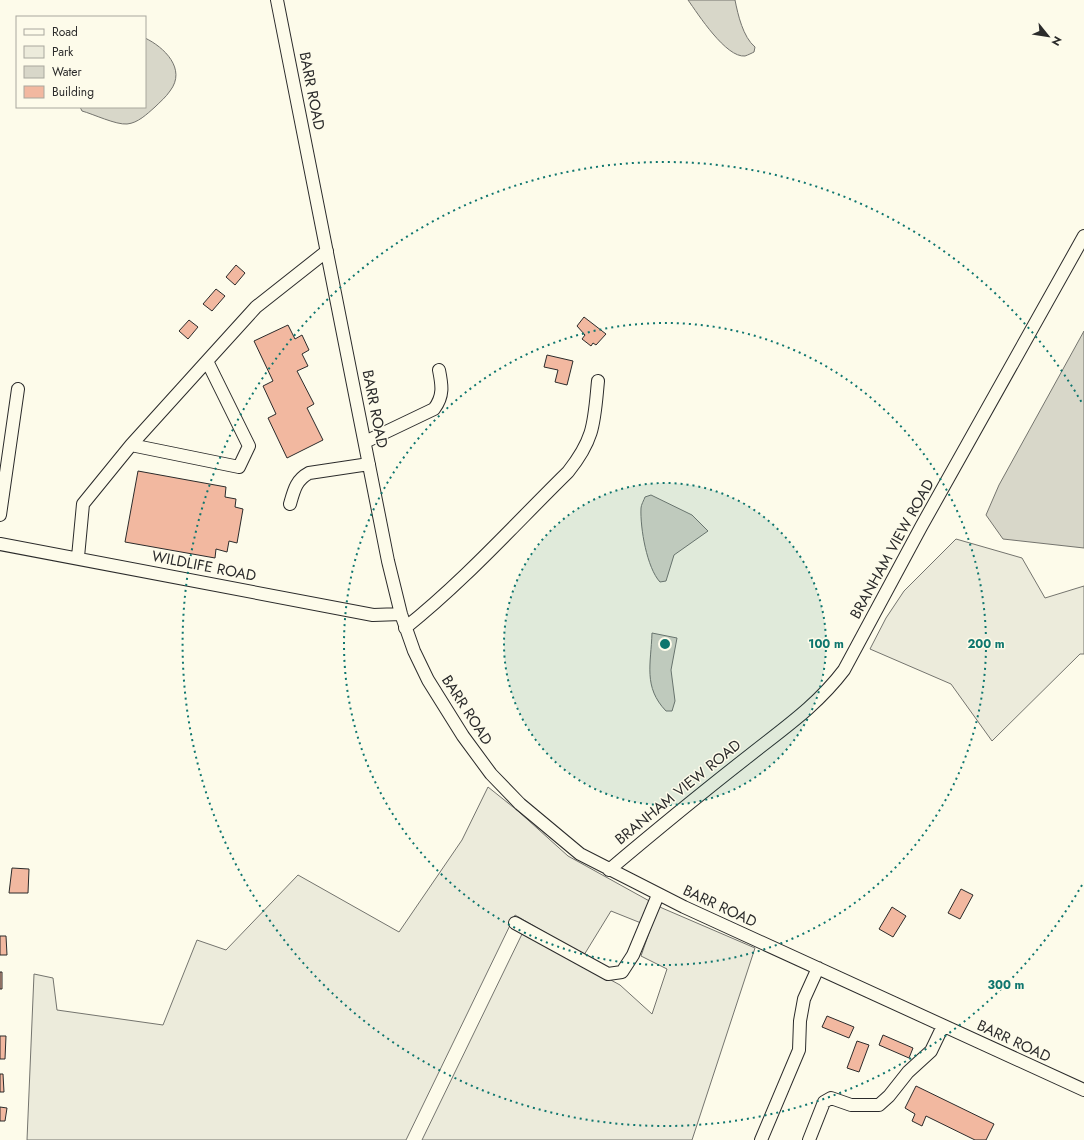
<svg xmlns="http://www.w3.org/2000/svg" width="1084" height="1140" font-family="Jost,sans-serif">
	<rect width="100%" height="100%" fill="#fdfbea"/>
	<path fill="#ecebdb" stroke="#74746e" d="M956,539L1022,558L1045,598L1084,586V654H1080L992,741L951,684L870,649L886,618L904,591Z
		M488,787L518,811L568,856L662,908L755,948L692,1140H422L523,932L620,985L652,1014L667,969L641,956L651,927L611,911L584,955L515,915L406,1140H27L34,974L53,978L57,1010L163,1025L197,940L226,950L298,875L399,932L462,840Z"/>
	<path fill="#d8d7c9" stroke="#74746e" d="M688,0H735C738,15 743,37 755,47L754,52C752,53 748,55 745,56C726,58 698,14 688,0Z
		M145,38C164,47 187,69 170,91C166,97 160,102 155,107C147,114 138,123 127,124C116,125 93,114 82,111L80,107H145Z
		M1084,331V548L1003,539L986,515L999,485Z
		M651,495L692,515L708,531L674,555L666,581L660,582C647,568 640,528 641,508C641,505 644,500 645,497Z
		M652,633L677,638L671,670L675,701L672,711H666C643,687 651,664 652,633Z"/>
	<path fill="#f2b8a0" stroke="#2b2b2b" d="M236,265L245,273L235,285L226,277Z
		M216,289L225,296L212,311L203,304Z
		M584,317L606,334L596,345L593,343L591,346L582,339L585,335L577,326Z
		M189,320L198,327L188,339L179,331Z
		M288,325L295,339L302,335L309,350L302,354L308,366L297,371L314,404L307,408L323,440L287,458L268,418L276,414L263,386L273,381L254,341Z
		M547,355L573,361L567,385L555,382L558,370L544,367Z
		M138,471L226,487L225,497L236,499L235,507L243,509L237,543L229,541L227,552L216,549L215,558L125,542Z
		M12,868L29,869L28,893H9Z
		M961,889L973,895L960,919L948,913Z
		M892,907L906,916L893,937L879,929Z
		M0,936H6L7,955H0Z
		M0,972H2V989H0Z
		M827,1016L854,1027L849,1038L822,1027Z
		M883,1035L913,1048L909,1058L879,1045Z
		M0,1036H6L5,1059H0Z
		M857,1041L869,1045L859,1072L847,1068Z
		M0,1074H3L4,1092H0Z
		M916,1086L994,1124L986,1140H975L926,1116L922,1126L912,1121L915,1114L905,1108Z
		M0,1107L7,1108L5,1121H0Z"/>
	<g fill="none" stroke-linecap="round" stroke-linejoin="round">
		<defs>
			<path id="minor" d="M277,0L388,561L401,614L414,651L428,680L463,736L491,774L520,804L580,854L684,907L1084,1090
				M365,442L434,409C444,396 442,385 439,370
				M131,445L207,361
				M290,504C294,490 296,480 309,473L369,464
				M0,515L18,389
				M0,544L373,615L401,614
				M78,557L83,504L131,445L239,467L249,446L207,361L256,307L327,251
				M405,628C464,581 515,524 568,472C595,438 594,422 598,381
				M609,870C654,832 699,795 745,759C781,730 816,707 844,670L921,527L1084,236
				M515,923L608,974L622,972L633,955L658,895
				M761,1140L799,1050L800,1021L804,999L818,968
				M809,1140L824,1102L831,1098L851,1105H879L889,1096L908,1072L931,1051L943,1026"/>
		</defs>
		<use href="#minor" stroke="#2b2b2b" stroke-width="14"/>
		<use href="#minor" stroke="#fdfbea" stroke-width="12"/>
	</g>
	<circle cx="665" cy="644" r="161" fill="#0f766e" fill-opacity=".12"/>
	<g fill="none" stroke="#0f766e" stroke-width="2" stroke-dasharray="2 4">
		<circle cx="665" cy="644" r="161"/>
		<circle cx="665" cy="644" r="321"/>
		<path d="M1082 885A482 482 0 1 1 1082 403"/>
	</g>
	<g text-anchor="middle" stroke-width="3" stroke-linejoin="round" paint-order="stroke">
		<g font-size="15" fill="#2b2b2b" stroke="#fdfbea">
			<text transform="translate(312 91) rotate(79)" y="5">BARR ROAD</text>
			<text transform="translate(375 409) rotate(79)" y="5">BARR ROAD</text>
			<text transform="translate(892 549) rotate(-61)" y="5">BRANHAM VIEW ROAD</text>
			<text transform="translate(204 566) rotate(11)" y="5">WILDLIFE ROAD</text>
			<text transform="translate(467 710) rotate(57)" y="5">BARR ROAD</text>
			<text transform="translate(678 792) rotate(-39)" y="5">BRANHAM VIEW ROAD</text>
			<text transform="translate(720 906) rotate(25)" y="5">BARR ROAD</text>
			<text transform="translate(1014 1041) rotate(25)" y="5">BARR ROAD</text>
		</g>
	</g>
	<circle cx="665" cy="644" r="6" fill="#0f766e" stroke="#fdfbea" stroke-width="2"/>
	<g font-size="12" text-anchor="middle" font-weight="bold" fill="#0f766e" stroke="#fdfbea" stroke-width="3" stroke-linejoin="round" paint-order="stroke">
		<text x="826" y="648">100 m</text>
		<text x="986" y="648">200 m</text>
		<text x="1006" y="989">300 m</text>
	</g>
	<rect x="16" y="16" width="130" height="92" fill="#fdfbea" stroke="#a9a89e"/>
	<rect x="24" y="29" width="20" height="6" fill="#fdfbea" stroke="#a9a89e"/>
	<text x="52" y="36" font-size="12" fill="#2b2b2b">Road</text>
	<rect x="24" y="46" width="20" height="12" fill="#ecebdb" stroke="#a9a89e"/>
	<text x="52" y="56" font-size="12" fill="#2b2b2b">Park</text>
	<rect x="24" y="66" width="20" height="12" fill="#d8d7c9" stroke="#a9a89e"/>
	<text x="52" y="76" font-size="12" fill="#2b2b2b">Water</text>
	<rect x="24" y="86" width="20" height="12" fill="#f2b8a0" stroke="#a9a89e"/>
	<text x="52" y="96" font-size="12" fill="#2b2b2b">Building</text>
	<g transform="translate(1048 36) rotate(120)" stroke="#fdfbea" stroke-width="3" paint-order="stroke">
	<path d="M0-3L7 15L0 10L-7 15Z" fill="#2b2b2b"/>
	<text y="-6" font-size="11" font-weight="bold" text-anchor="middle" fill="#2b2b2b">N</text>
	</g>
</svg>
